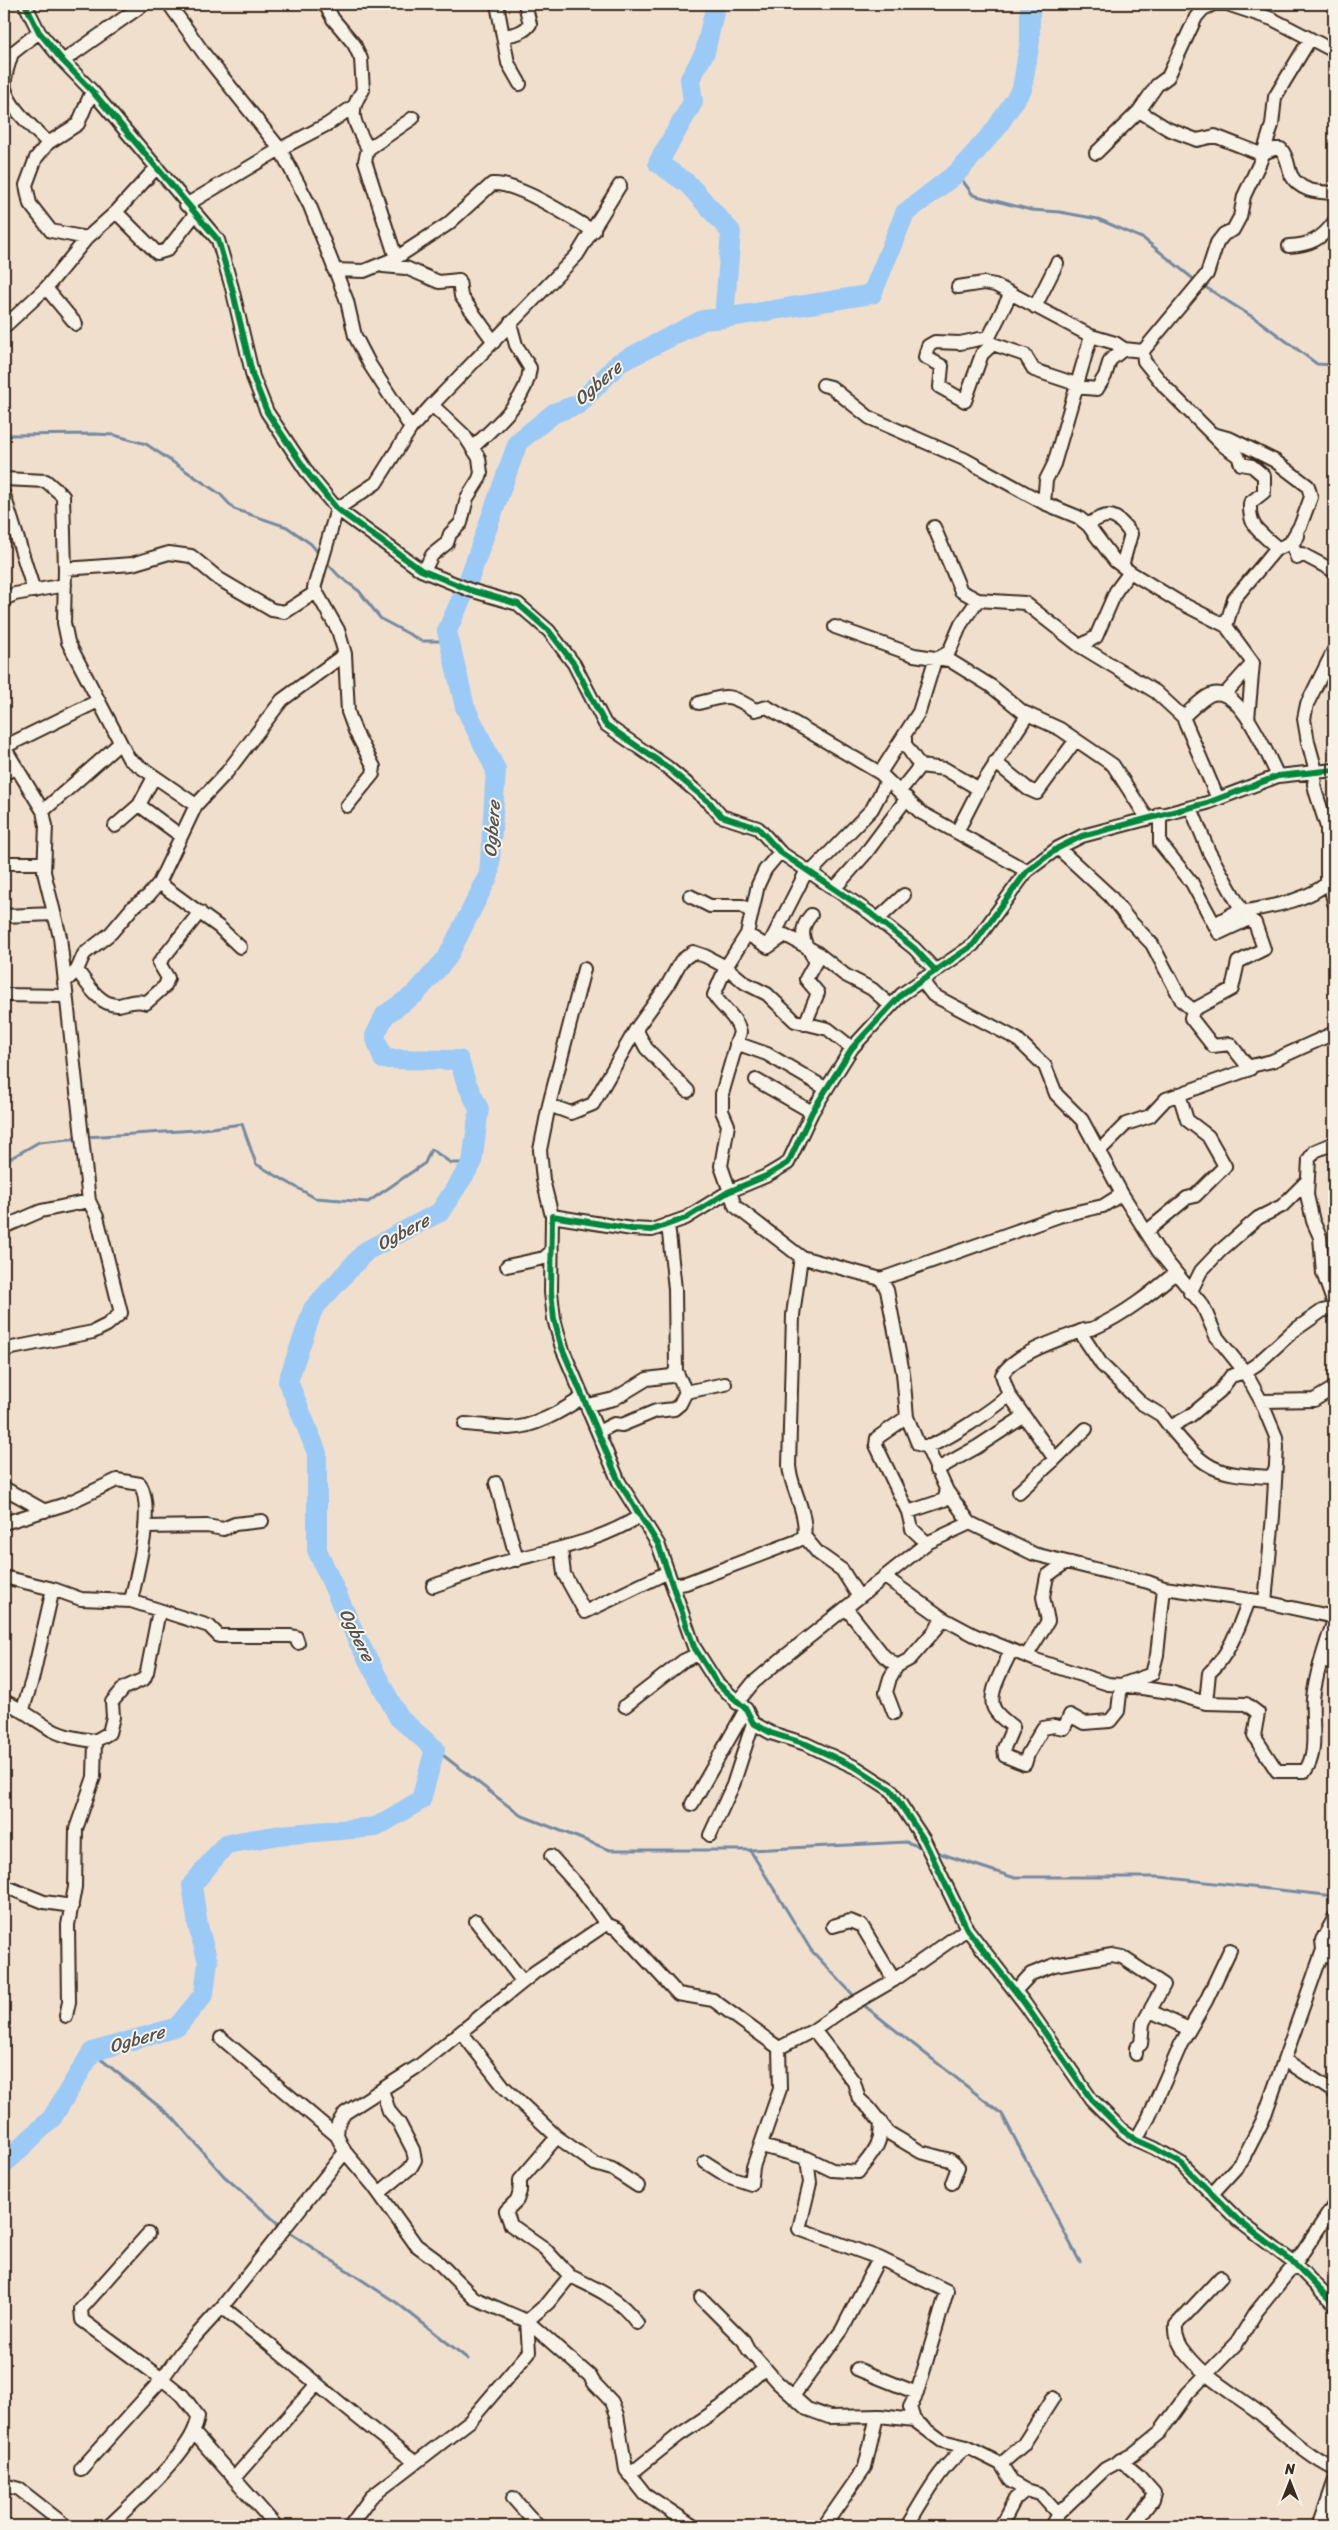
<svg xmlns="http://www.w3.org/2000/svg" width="1338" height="2530" font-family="Sriracha,sans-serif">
	<rect width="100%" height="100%" fill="#f1dfce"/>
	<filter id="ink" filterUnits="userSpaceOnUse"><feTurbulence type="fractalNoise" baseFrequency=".02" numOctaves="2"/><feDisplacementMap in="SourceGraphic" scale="10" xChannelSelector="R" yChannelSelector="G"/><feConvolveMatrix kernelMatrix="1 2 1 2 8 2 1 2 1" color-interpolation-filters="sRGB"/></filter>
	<g filter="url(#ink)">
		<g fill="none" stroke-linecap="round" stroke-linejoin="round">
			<path stroke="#758aa0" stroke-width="3" d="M957,173L973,195L1031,210L1060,212L1098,219L1144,239L1197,282
				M1202,285L1259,321L1317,364L1334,365
				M4,431L9,435L95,434L114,435L146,444L220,494L234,509L287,527L311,544L320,555
				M326,562L339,576L359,591L381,619L422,641H443L447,631
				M86,1137L196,1130L242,1124L256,1164L315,1198L368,1202L425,1163L431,1149L451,1163H472
				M4,1162L39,1142L80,1138
				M435,1749L520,1815L610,1850H750L906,1842L924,1848
				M750,1850L811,1950L856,1998
				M933,1851L1012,1877H1160L1334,1896
				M861,2003L1002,2114L1080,2262
				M92,2052L173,2118L224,2176L282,2227
				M287,2231L397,2303L468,2359"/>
			<path stroke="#9bcaf6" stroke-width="20" d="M724,318L872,294L905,213L957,173L995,130L1022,89L1030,41V4
				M4,2164L52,2118L92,2052L177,2027L204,1994L208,1962L198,1926L192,1885L226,1844L280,1835L376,1827L421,1800L435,1749L399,1718L358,1641L317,1550V1453L288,1381L313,1309L366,1251L440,1212L472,1163L479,1109L466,1082L459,1060L383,1059L375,1036L385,1015L415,994L447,958L489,875L496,770L465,707L447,631L464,593L518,442L554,413L579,404L619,363L703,320L724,318L731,232L688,184L658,163L693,102L690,79L705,52L716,4"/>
			<defs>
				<path id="minor" d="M25,4L39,32L63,61L92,91L218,240L232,288L253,377L267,412L309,475L337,509L421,570L470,590L518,604L549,631L574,664L605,724L667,767L710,803L721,816L758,828L780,852L870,913L914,948L936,971
					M169,4L205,55L280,149L310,206L347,301L355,336L370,365L411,428
					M325,4L333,19L354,44L361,59L363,90C345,114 357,126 368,149
					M497,4L508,63L520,84
					M504,36C514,34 524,33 530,24L525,4
					M12,53C9,64 3,77 5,88C9,108 34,128 48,143
					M6,58L39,32
					M63,61L144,4
					M1139,111L1168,129L1197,140L1215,136L1261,154L1274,149H1281C1289,159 1287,166 1291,175C1300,192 1318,192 1334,193
					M1096,153L1139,111L1157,85L1168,77L1196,17L1203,9L1214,4H1227L1272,19L1334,51
					M186,205L280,149L328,124L354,106
					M116,212L157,253L167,250L196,213
					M87,238L51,231L30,204L26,185L36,158L48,143L78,124L92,91
					M1289,246C1310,245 1322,239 1334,222
					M396,258L365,161L368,149L413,118
					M383,266L406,268L439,282L459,280L461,296L494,342
					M334,270L364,271L396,258L448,224L492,184C518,182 569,217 594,231
					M958,287L984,283L995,285L1091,336L1115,343L1124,349L1143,351
					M46,288L76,324
					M1011,293L989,337L960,343L935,342L928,346L925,357L942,366L940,387L965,401L982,354L993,344L1025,355L1034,370L1076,384
					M1035,307L1057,263
					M4,327L46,288L87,238L116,212L157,167
					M823,385L831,387L870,418L964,459L1044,503L1078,517L1088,525L1115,561L1130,572L1179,602L1226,626L1253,663L1248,719
					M1075,387L1097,389L1105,376L1110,360L1124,349
					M1213,434L1231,439L1275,461L1308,486L1311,497L1301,524L1290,543L1275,550L1234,599L1226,626
					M472,448C495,426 527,401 530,368L516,345L510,323
					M4,479L46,481L63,496L65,569L64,623L68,642L129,759L196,805
					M4,495L34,591
					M1044,503L1046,480L1054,464L1091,336
					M1088,525C1108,510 1117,514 1131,534L1122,566
					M934,527L961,591L978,600L1025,603L1080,646L1156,692L1183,717L1218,799
					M1298,536L1292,544L1297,558L1302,554L1334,571
					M1275,550L1274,545C1258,530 1249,527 1250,503L1264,492V476L1252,466L1241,464L1238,456L1224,446L1165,387L1144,361L1143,351L1207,274L1217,243L1224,234L1233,230L1240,217L1244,196L1261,160L1272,125L1275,97L1310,39
					M65,569L132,564L169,553L191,556L219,579L272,610L285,612L316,592
					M424,571L432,555L447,543L450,534L461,523L467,498L479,479L481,473L479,458L464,435L432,405
					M4,599L15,594L65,585
					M835,627L914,655L949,660L991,686L1023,712L1060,729L1113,765L1147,818
					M1080,646L1096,637L1116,591L1130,572
					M1225,694L1253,663
					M699,703C728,695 729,693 755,710L767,707L880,773L920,812L1027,871
					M1183,717C1191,710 1201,699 1210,695C1239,682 1268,757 1278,776
					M905,738V744L920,766L945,769L979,789
					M4,747L43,811L46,826L44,872L60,937L89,1201L97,1217L121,1313L107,1325L93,1332L7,1349L4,1352
					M4,747L98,701
					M995,762L1028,789L1037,793L1075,741
					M1334,770L1278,776L1207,803L1082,836L1058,848L1027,871L973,945L902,994L852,1048L812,1112L788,1163L766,1176L728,1192L686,1218L652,1230L632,1229L552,1216L551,1292L554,1319L562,1348L619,1482L658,1544L694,1647L717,1683L746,1709L753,1723L771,1733L806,1744L857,1768L891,1790L924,1840L967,1929L1025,2004L1091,2099L1122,2130L1136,2140L1154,2148L1182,2164L1239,2221L1295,2264L1334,2304
					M4,773L17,768
					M880,773L919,712L935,660L949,652L961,624L978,600
					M900,791L920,766
					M139,805L181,836
					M347,806L373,774L374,767L355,731L348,712L345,654L338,630L314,588L337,509L376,483L411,428L432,405L577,255L620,185
					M1191,808L1209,852L1241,909
					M43,811L119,744
					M1160,814V843L1192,883L1219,933L1249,919L1255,923L1264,949L1238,962L1232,989L1193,1010
					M115,826L139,805L154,777
					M957,832L979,789L1028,714
					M1058,848L1110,896L1129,920L1152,944L1182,1001L1193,1010L1191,1018L1213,1046L1230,1044L1250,1069
					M780,852L765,870L758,885L747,934L726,967L714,995C722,1008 737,1017 740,1032L722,1094V1111L728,1125L721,1166L735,1206L801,1257L881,1279L1059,1216L1103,1206L1122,1194
					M4,863H44
					M809,874L872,809L887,781
					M1328,874L1334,903
					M159,883L219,927L240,947
					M834,889L866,853L907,798
					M690,896L710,906H742L752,912
					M4,916L54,914
					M878,919L904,895
					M1215,924L1241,909L1247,911C1272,906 1307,901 1327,883V827L1316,793L1314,784L1316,771L1308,742L1304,719L1307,704L1334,650
					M747,934L768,947L785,935L816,952L845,975L872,989L891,1006
					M769,945L806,872
					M77,970C86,982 100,1007 119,1005C128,1003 137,999 146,1003L165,986L168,978L159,963L200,912
					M923,978L926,986L933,995L1017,1039L1045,1066L1056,1094L1082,1120L1122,1194L1159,1252L1203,1306L1216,1336L1245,1372L1261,1401L1276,1437L1277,1447L1273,1516L1265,1602
					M64,983L77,970L84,954L111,933L133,907L148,896L159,883L196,805L227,772L282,700L345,654
					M4,995L65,996
					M805,1024L818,993L806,979L816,961C805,945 796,932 811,915
					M636,1029L646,1048L688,1091
					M736,1043L767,1054L825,1088
					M756,1080L812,1112
					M549,1105L571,1113L593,1104L636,1029L667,986L681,961L693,952L705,956L726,967L745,983L767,994L795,1021L828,1029L852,1048
					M1334,1143L1315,1151L1309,1159L1307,1195L1313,1221L1320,1237L1323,1273L1334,1304
					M1100,1150L1126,1124L1150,1116L1166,1099L1250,1069L1251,1066L1272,1061L1334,1033
					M552,1216L543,1180L540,1150L549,1105L584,969
					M668,1224L675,1289L676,1371L686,1392
					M4,1227L41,1211L89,1201
					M1146,1232L1187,1198L1195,1196L1225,1166L1208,1136L1187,1120L1179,1094
					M507,1266L544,1258L552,1251
					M881,1279L887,1290L903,1373L907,1417L918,1444L927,1447L947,1491L970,1523L1034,1554L1148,1582L1164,1588L1265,1602L1334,1617
					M1190,1293L1201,1271L1220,1251L1258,1218L1282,1206L1308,1180
					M1080,1332L1102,1365L1141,1403L1161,1415L1170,1427L1190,1416L1220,1391L1231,1376L1245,1372L1257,1364L1292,1332L1322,1311L1334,1308
					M1261,1401L1314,1400L1334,1388
					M588,1405L614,1399L647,1379L671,1376L676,1371
					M907,1417L877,1438L876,1445L908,1512L912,1529L927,1543
					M465,1424C479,1425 493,1427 508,1428C534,1428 562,1411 583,1397
					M1170,1427C1206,1470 1213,1474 1270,1477L1274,1472
					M598,1432L614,1424L622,1425L656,1411L674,1409L680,1404L686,1392L725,1384
					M927,1447C947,1440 993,1410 1009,1395
					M1055,1459L1086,1429
					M936,1470L977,1447L1023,1417
					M496,1483L517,1560
					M4,1488L45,1511
					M1019,1492L1055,1459L1009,1395L1002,1375C1015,1353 1058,1340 1081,1331C1086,1329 1091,1330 1096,1327C1125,1314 1150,1294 1175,1273
					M908,1512L944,1500L947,1491
					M4,1523L66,1504L117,1480L140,1484C155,1509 137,1572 131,1601
					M146,1527L207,1526L223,1529L235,1524L262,1521
					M804,1536L818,1553L842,1570L859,1597
					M561,1549L564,1574L585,1612L668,1572
					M4,1577L53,1589L81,1599L131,1601L209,1626L219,1636H290L296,1637L298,1643
					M885,1577L944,1619L974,1635L1036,1660L1108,1684L1121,1685L1152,1674L1157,1655L1164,1588
					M673,1585L686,1583L797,1541L804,1536C808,1513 791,1489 789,1466L793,1315L801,1257
					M433,1586C453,1579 474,1571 495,1565C546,1550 594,1545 640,1516
					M846,1608L884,1656L897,1666
					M1011,1650C1006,1665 985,1695 995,1710C999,1717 1007,1722 1013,1727L1004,1748L1005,1756L1025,1764L1028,1754L1043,1728L1054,1726L1064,1728L1070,1715L1084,1723L1110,1721L1118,1711L1121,1685L1170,1692L1206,1703L1246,1704L1258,1713L1254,1736L1277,1771H1305C1319,1752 1311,1721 1313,1699C1316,1672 1326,1645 1334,1620
					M1027,1655L1048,1621L1043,1597L1047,1576L1066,1562
					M1322,1661L1334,1664
					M4,1701C22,1709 35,1720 52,1730C65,1737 80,1739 95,1741L109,1733L113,1717L112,1702L124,1688L144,1679L147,1672L159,1611
					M737,1703L753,1683L779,1661L927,1543L970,1523
					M1206,1703L1209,1673C1229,1656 1240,1624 1249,1600
					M625,1706L683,1661L698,1654
					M23,1709L32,1680L53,1589
					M894,1713L886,1692L890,1678L897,1666L910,1659L937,1628L942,1618
					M692,1804L746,1709
					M710,1835L733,1785L753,1723
					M551,1856L580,1888L606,1924L618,1929L678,1994L713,2000L779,2048
					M4,1886L44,1902L72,1906
					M476,1921L523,1982
					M606,1924L535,1972L420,2065L345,2113L338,2123L337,2136L345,2152L373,2185L416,2245L435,2259L474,2298L527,2321L590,2376L594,2383L612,2402L617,2415L626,2470L645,2494L693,2526
					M833,1926L850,1921L862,1926L894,1980
					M1323,1950L1334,1959
					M1015,1991L1031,1974L1054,1965L1112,1955L1122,1957L1164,1985L1143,2023L1141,2044L1136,2048V2054
					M1150,2011L1189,2029
					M66,2016L69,2002L68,1925L75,1887L76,1829L94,1777L95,1741
					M814,2030L854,2082L859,2099L869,2108L889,2133L921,2152L950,2160L958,2167L952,2183
					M462,2033L504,2087L557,2137L595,2164L612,2169L638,2186
					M221,2038L337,2136
					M779,2048L814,2030L844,2009L894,1980L967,1929
					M1285,2060L1334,2092
					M1136,2140L1149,2117L1181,2044L1206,2001L1230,1950
					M761,2146L807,2158L810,2183L799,2229L879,2258L947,2291L917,2393L910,2407L914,2420
					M807,2158L832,2170L858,2172C872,2154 884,2143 880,2120
					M705,2162L727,2176L751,2184L753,2167L780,2089L779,2048
					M379,2193L411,2167L415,2160L413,2150L399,2123L389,2111L382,2090
					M1212,2194L1242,2161L1263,2120L1323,1950L1322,1940L1334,1919
					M570,2276C596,2288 620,2299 637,2323
					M1221,2277L1176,2325C1175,2335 1179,2345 1186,2353C1205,2378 1233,2393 1257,2411C1282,2431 1305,2455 1334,2469
					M701,2298L744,2341L748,2349L777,2382L807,2409L829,2417L880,2416L914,2420L942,2441L967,2447L1001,2464L1012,2482L1026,2490L1040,2494L1058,2514
					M222,2307C288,2357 348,2413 415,2462
					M857,2369L917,2393
					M794,2395L842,2330L879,2258
					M195,2434L276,2526
					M1120,2460L1138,2475L1154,2493L1152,2500L1132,2526
					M1001,2464L1023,2445L1053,2398
					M81,2469L162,2379L82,2320L81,2309L148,2234
					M629,2475L679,2435L721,2407L765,2368
					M235,2477L317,2384
					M4,2485L19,2489L66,2526
					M513,2498L538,2526
					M109,2526C133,2502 196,2449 198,2416L183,2396L162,2379L181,2352L222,2307L345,2152
					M350,2526L371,2497L470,2421L529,2352L527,2321L548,2303L570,2276L544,2248L511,2225L506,2211L517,2200L520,2191V2180L557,2137
					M824,2526L865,2467L877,2416
					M907,2526C925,2498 939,2467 967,2447
					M1001,2526L1015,2499L1026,2490
					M1051,2526L1058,2514L1105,2469L1133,2454L1160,2432L1188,2393L1237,2343L1256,2312L1295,2264L1334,2205
					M1319,2526L1334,2483"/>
			</defs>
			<use href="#minor" stroke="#3b2a1e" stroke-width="16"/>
			<use href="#minor" stroke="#f7f3e8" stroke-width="12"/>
			<defs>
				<path id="cycleway" d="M25,4L39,32L63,61L92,91L218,240L232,288L253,377L267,412L309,475L337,509L421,570L470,590L518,604L549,631L574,664L605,724L667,767L710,803L721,816L758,828L780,852L870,913L914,948L936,971
					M1334,770L1278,776L1207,803L1082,836L1058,848L1027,871L973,945L902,994L852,1048L812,1112L788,1163L766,1176L728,1192L686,1218L652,1230L632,1229L552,1216L551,1292L554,1319L562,1348L619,1482L658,1544L694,1647L717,1683L746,1709L753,1723L771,1733L806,1744L857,1768L891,1790L924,1840L967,1929L1025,2004L1091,2099L1122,2130L1136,2140L1154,2148L1182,2164L1239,2221L1295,2264L1334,2304"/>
			</defs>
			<use href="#cycleway" stroke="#f7f3e8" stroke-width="9"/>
			<use href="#cycleway" stroke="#00873e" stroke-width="6"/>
		</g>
	</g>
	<g text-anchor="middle" stroke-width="4" stroke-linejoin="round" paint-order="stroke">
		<g font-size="18" font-style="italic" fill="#535254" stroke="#f7f3e8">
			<text transform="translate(598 383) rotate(-41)" y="6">Ogbere</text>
			<text transform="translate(492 829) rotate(-86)" y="6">Ogbere</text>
			<text transform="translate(403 1232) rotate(-28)" y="6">Ogbere</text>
			<text transform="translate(357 1635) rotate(64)" y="6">Ogbere</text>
			<text transform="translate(137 2039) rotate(-16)" y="6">Ogbere</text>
		</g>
	</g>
	<rect width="1338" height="2530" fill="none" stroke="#f7f3e8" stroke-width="20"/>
	<rect x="10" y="10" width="1318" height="2510" fill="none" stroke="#3b2a1e" stroke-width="2" filter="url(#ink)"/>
	<g transform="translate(1290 2482)" stroke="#f7f3e8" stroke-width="4" paint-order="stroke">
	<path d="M0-4L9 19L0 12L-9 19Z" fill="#3b2a1e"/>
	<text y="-8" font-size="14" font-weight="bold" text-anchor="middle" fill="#3b2a1e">N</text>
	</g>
</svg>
